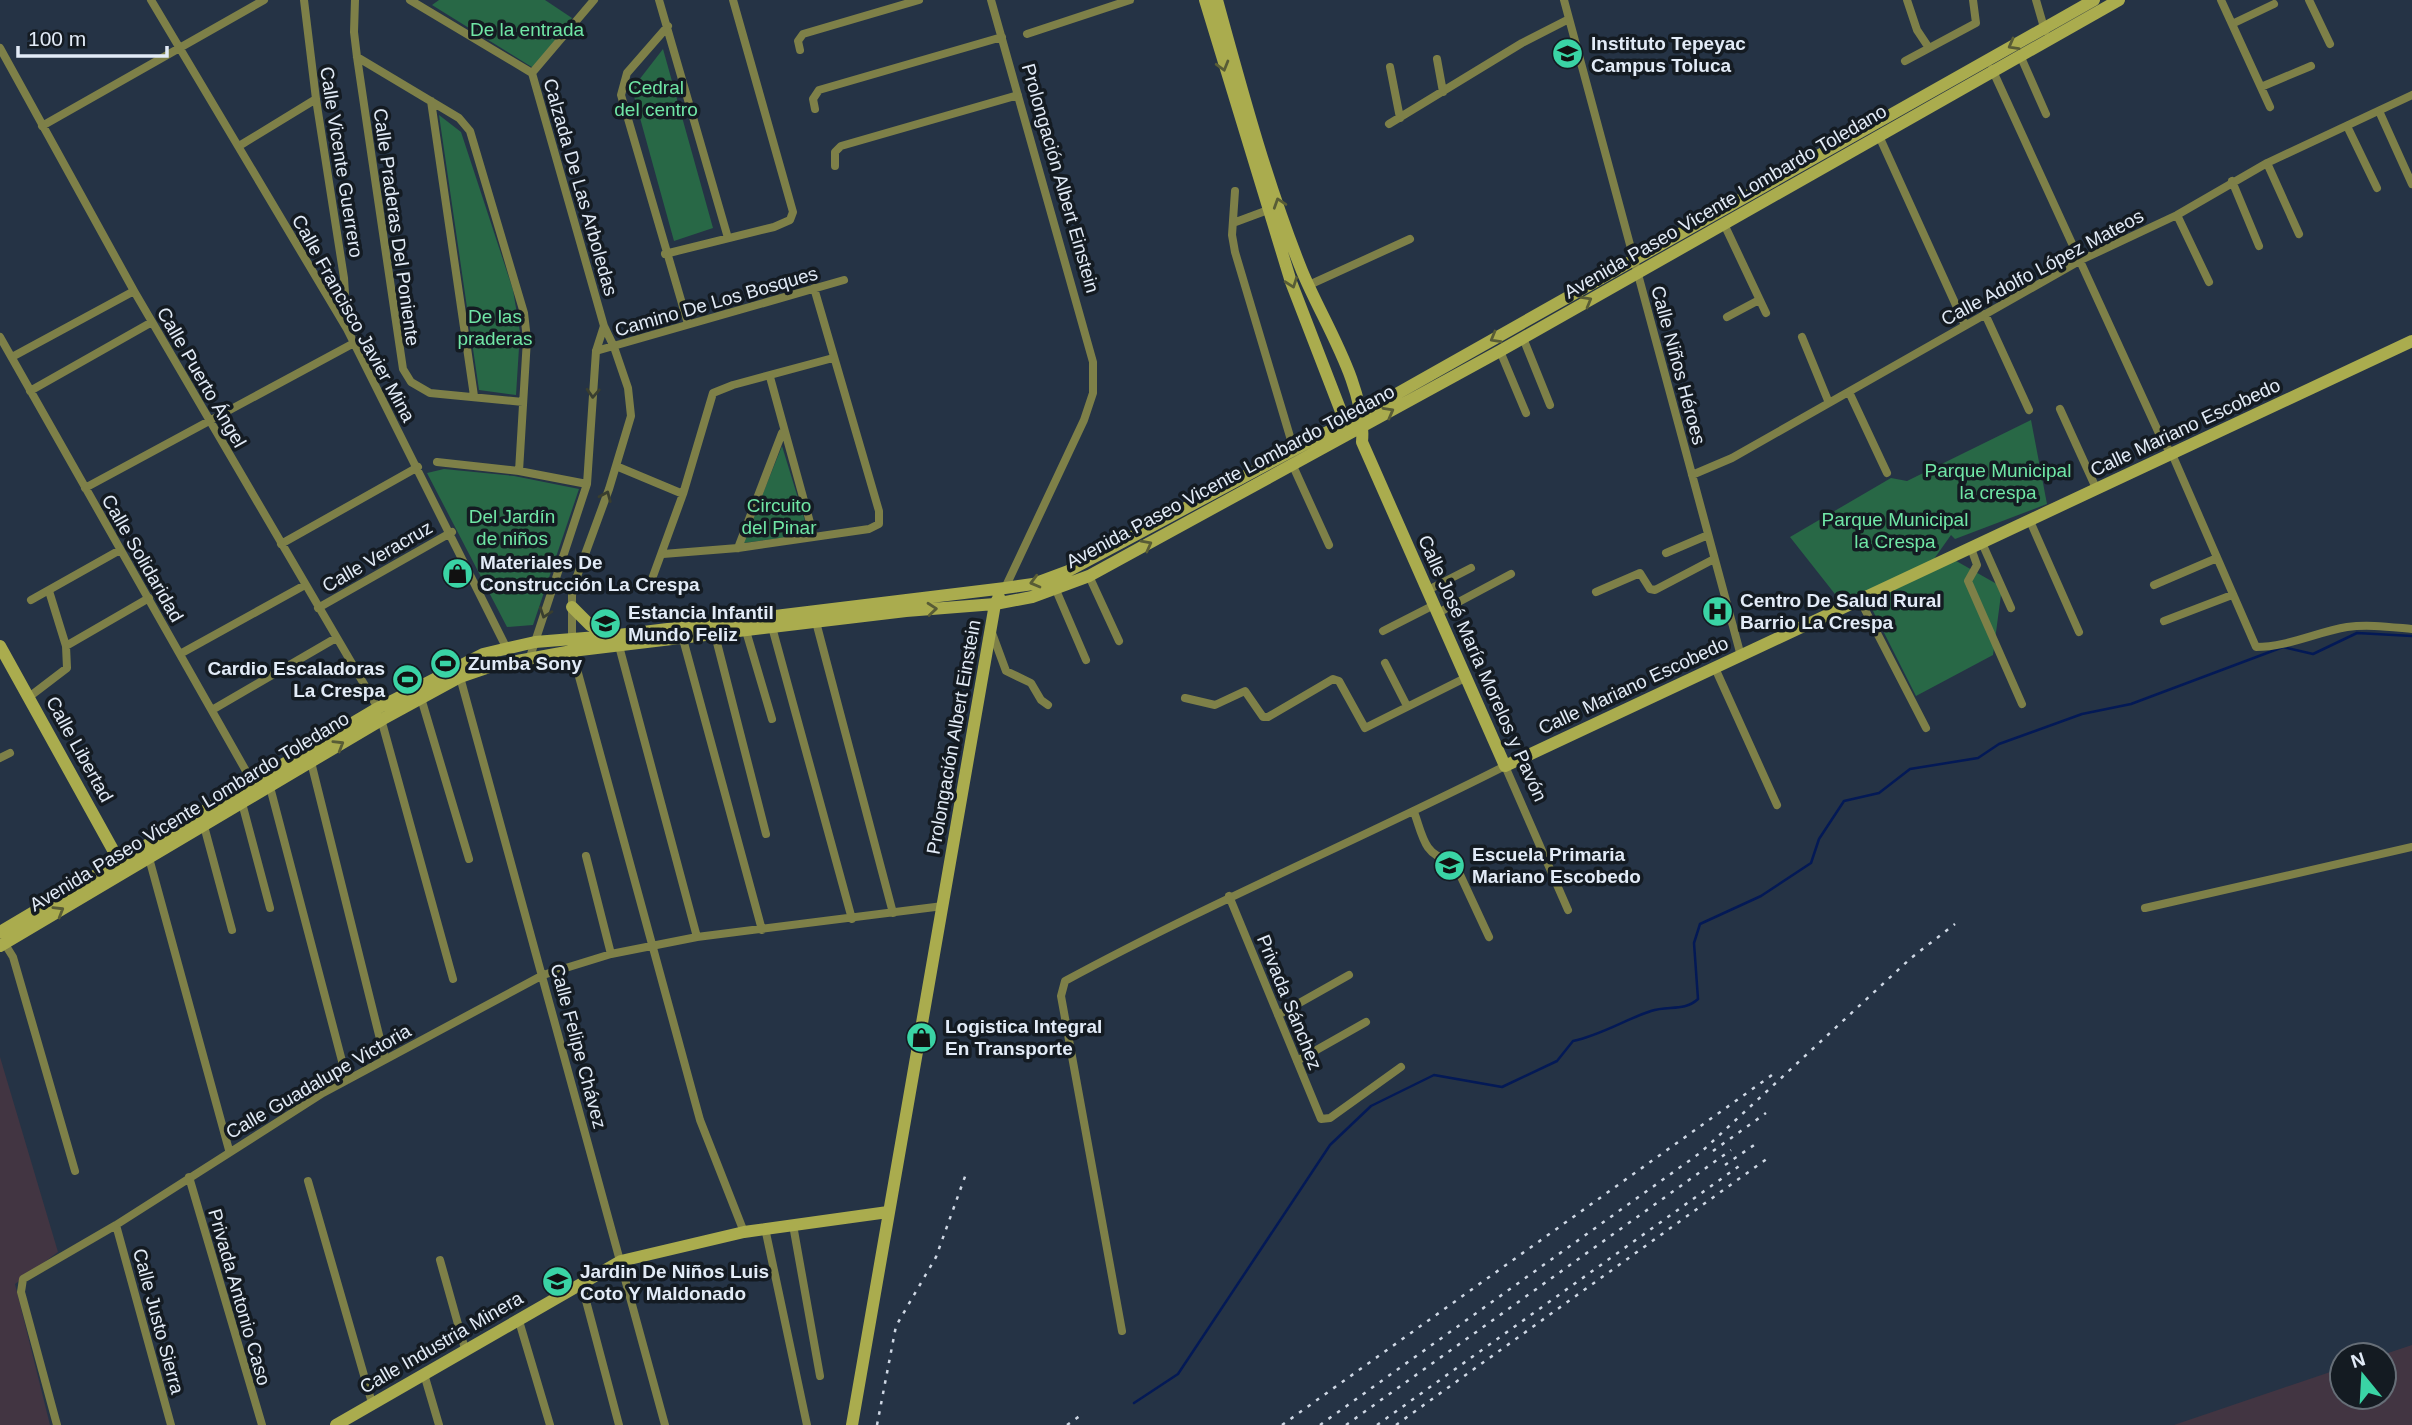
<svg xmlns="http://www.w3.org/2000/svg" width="2412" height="1425" font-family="Arial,sans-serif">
	<rect width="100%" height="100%" fill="#253345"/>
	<path fill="#423542" d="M0,1057L58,1252L15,1284L50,1425H0Z
		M2412,1345V1425H2174L2342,1368V1397H2384L2382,1355Z"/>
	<path fill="#286846" d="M439,0H545L572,18L535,69L432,5Z
		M663,49L713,228L674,241L632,89Z
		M439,115L461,132L513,290L520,332L516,395L479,390Z
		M2031,420L2047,504L1955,539L1951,535L1929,566L1842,603L1790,537L1891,478L1907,481Z
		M782,446L809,534L743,543Z
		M444,469L514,476L579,489L533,625L507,627L427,473Z
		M1951,558L2002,587L1993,655L1916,696L1870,605L1862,601Z"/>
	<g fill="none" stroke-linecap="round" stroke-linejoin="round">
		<path stroke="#031956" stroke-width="2.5" d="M1134,1403L1178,1374L1330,1145L1371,1106L1434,1075L1502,1087L1557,1061L1573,1041C1601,1035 1624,1020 1651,1011C1668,1005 1684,1012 1698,999L1694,943L1700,924L1761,896L1811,863L1819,839L1844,801L1879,793L1910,769L1978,758L1999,744L2082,714L2131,704L2283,647L2313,654L2357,633L2412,636"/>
		<path stroke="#7e8048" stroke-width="8" d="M151,0L347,329L508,651
			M304,0L316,99L344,278L347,326
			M355,0L354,32L357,57L403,369L411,382L430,393L523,402
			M410,0L532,73L604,326L614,347L628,388L631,416L609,489L576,579L572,595V651L700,1120L744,1232
			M659,0L728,238
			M991,0L1093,362V393L1084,420L1005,588
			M1564,0L1741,656
			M1907,0L1917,30L1929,48
			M2036,0L2045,31
			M2221,0L2270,107
			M2309,0L2330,44
			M2232,24L2274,4
			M668,26L627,73L621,95L688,324
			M1027,34L1130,0
			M0,48L134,291L378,708L453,979
			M800,50L798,41L803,34L919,0
			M2020,55L2046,114
			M357,57L459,118L470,131L524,313L527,339L519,471
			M1437,59L1443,92
			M1905,61L1976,23L1973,0
			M1390,67L1400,118
			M1992,69L2163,442L2172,454L2256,647C2287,647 2317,632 2347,627C2368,624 2390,627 2412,629
			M532,73L594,0
			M2261,87L2311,66
			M431,101L474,396
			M815,109L813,99L819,90L1002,37
			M2379,111L2412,184
			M1389,124L1522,43L1569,19
			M42,126L264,0
			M2347,126L2377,188
			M1879,136L1965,325
			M239,146L316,99
			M2267,163L2299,234
			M835,166V152L841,146L1018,95
			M2232,181L2259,246
			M1235,191L1232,235L1235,252L1294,450
			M2177,215L2209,282
			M1233,223L1268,210
			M1724,224L1766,313
			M665,254L774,227L790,220L793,212L733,0
			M1309,285L1410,239
			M1985,314L2029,410
			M1727,317L1759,300
			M0,337L254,785
			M1802,337L1829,403
			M1523,338L1550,405
			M596,351L844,280
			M1500,351L1526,413
			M12,357L134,291
			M770,377L814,537
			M30,391L152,322
			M1849,392L1887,473
			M2060,409L2096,488
			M437,462L519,471L587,484
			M616,466L683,494
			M1293,466L1329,545
			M1692,475L1732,458L2081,260L2177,215L2267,163L2412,95
			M85,488L354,343
			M2030,521L2079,632
			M1982,543L2011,608
			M281,544L418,467
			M738,548L782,433
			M1971,548L1977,565L1968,581L2022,704
			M1666,553L1708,535
			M663,554L738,548L869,529L879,524V511L814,288
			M1089,576L1119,641
			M652,579L683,494L713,393L733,385L833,358
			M2154,585L2217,558
			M1056,590L1086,660
			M1428,590L1471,568
			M1596,592L1640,573L1650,589L1655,590L1714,559
			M31,600L120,550
			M1860,600L1926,728
			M318,608L452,532
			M1438,613L1511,574
			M2164,621L2232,595
			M816,622L893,913
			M772,627L852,919
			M746,631L772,719
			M1383,631L1434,605
			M992,633L1006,671L1031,683L1041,700L1048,705
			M715,635L766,834
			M683,639L762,930
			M66,646L149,598
			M619,646L697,937
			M180,654L305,585
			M530,657L587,484L596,351L604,326
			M1385,663L1407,706
			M1715,668L1777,805
			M460,677L665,1425
			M29,697L67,668L66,646L49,591
			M421,698L469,859
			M1185,698L1215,705L1245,691L1263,717H1268L1333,679L1339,681L1365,728L1467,677
			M212,710L336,638
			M0,758L10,753
			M311,762L385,1059
			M270,787L347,1080
			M242,803L270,908
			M1414,812C1422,833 1424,857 1449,859L1456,866L1489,937
			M204,826L232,930
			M586,856L611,954
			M149,858L229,1150
			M1229,896L1321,1119L1330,1118L1401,1067
			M2145,908L2412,847
			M3,941L13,957L75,1171
			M1278,1015L1349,975
			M1297,1061L1366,1022
			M189,1177L262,1425
			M308,1181L372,1403
			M116,1225L171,1425
			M793,1225L820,1376
			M765,1228L807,1425
			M440,1260L465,1349
			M581,1282L619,1425
			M519,1321L550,1425
			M1122,1331L1061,996L1065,981C1209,903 1359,840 1505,766L1568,910
			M424,1374L439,1425
			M57,1425L21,1292L23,1279L116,1225L323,1093L543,975L611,954L697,937L943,906"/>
		<path stroke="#aaac4e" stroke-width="12" d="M1205,0L1291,282L1347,427
			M1217,0C1242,91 1267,184 1302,271C1323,322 1367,387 1362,442L1505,766L2412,341
			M572,607L590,625L609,636
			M0,646L123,868
			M0,932L378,708L483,654L535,642L610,636L1005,588L1033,584L1068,571L1361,414L2094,0
			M0,946L383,719L460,677L495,665L572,651L906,611L995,604L1032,597L1089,576L1500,351L2119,0
			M336,1425L621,1261L744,1232L888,1212
			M852,1425L995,604L999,597"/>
		<path stroke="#ced7e4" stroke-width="2.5" stroke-dasharray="3.5 7" stroke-linecap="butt" d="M1713,1151L1766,1113
			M1725,1165L1757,1143
			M877,1425L896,1326L936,1257L967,1171
			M1067,1425L1081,1415
			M1282,1425L1772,1075
			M1320,1425L1700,1153L1911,958L1955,924
			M1346,1425L1731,1150
			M1377,1425L1742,1164
			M1396,1425L1768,1158"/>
	</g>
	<defs><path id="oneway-chevron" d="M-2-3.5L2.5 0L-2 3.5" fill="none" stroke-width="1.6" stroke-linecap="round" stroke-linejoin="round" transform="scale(1.75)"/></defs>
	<g stroke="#585c36">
		<use href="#oneway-chevron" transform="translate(2013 45) rotate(151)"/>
		<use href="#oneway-chevron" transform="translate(1223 66) rotate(74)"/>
		<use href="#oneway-chevron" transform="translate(1279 203) rotate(-108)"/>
		<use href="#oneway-chevron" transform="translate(1292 283) rotate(70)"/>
		<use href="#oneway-chevron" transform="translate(1587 301) rotate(-30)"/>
		<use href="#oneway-chevron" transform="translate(1495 338) rotate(150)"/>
		<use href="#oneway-chevron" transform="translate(1389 412) rotate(-29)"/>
		<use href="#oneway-chevron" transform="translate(1147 545) rotate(-28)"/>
		<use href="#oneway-chevron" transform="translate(1035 582) rotate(165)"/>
		<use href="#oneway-chevron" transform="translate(932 609) rotate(-5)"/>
		<use href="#oneway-chevron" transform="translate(339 745) rotate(-31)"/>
		<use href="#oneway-chevron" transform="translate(59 911) rotate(-31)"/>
	</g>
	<g stroke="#393e2f">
		<use href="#oneway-chevron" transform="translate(593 393) rotate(93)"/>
		<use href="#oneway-chevron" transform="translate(606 496) rotate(-67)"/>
		<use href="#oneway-chevron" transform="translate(545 613) rotate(109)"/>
	</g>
	<defs>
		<symbol id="school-disc" viewBox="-11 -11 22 22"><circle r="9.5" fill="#3ad4a5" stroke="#141b22"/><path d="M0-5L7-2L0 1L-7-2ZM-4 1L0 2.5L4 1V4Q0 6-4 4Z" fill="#111"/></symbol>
		<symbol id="shop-disc" viewBox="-11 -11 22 22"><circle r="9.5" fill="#3ad4a5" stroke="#141b22"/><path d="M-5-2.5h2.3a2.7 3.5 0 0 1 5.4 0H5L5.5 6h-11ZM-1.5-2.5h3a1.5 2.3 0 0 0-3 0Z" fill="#111"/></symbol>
		<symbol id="hospital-disc" viewBox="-11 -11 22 22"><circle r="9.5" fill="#3ad4a5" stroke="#141b22"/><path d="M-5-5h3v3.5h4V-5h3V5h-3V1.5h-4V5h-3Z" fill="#111"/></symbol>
		<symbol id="stadium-disc" viewBox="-11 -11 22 22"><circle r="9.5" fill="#3ad4a5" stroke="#141b22"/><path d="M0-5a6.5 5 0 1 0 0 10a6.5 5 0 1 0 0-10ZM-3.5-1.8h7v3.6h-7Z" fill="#111"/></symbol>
	</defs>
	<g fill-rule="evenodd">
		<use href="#school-disc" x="1550" y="36" width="35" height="35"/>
		<use href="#shop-disc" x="440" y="556" width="35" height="35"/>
		<use href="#hospital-disc" x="1700" y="594" width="35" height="35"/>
		<use href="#school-disc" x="588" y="606" width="35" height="35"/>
		<use href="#stadium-disc" x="428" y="646" width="35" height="35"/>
		<use href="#stadium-disc" x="390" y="662" width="35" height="35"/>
		<use href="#school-disc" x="1432" y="848" width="35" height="35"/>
		<use href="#shop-disc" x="904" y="1020" width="35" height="35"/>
		<use href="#school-disc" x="540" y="1264" width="35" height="35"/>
	</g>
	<g text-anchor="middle" stroke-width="7" stroke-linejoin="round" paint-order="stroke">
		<g font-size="19" fill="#70e7a6" stroke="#141b22">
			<text x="527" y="36">De la entrada</text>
			<text x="656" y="94">Cedral<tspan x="656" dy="22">del centro</tspan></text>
			<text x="495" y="323">De las<tspan x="495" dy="22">praderas</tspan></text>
			<text x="1998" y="477">Parque Municipal<tspan x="1998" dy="22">la crespa</tspan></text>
			<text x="779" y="512">Circuito<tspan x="779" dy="22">del Pinar</tspan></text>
			<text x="512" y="523">Del Jardín<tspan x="512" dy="22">de niños</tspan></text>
			<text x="1895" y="526">Parque Municipal<tspan x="1895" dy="22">la Crespa</tspan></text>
		</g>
		<g font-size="19" font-weight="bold" fill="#e2ebf7" stroke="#141b22" text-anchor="start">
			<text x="1591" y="50">Instituto Tepeyac<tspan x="1591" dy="22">Campus Toluca</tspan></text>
			<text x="480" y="569">Materiales De<tspan x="480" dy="22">Construcción La Crespa</tspan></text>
			<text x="1740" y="607">Centro De Salud Rural<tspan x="1740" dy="22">Barrio La Crespa</tspan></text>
			<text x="628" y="619">Estancia Infantil<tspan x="628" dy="22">Mundo Feliz</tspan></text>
			<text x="468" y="670">Zumba Sony</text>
			<text x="385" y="675" text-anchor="end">Cardio Escaladoras<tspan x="385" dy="22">La Crespa</tspan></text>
			<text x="1472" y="861">Escuela Primaria<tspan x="1472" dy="22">Mariano Escobedo</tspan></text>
			<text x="945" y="1033">Logistica Integral<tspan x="945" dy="22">En Transporte</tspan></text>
			<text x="580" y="1278">Jardin De Niños Luis<tspan x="580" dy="22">Coto Y Maldonado</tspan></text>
		</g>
		<g font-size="19" fill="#e2ebf7" stroke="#141b22">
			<text transform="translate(342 162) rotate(81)" y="7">Calle Vicente Guerrero</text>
			<text transform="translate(1061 178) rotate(74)" y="7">Prolongación Albert Einstein</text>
			<text transform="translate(581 187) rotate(74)" y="7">Calzada De Las Arboledas</text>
			<text transform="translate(1725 201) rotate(-30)" y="7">Avenida Paseo Vicente Lombardo Toledano</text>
			<text transform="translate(397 227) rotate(82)" y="7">Calle Praderas Del Poniente</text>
			<text transform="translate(2042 267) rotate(-28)" y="7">Calle Adolfo López Mateos</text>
			<text transform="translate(716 301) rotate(-16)" y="7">Camino De Los Bosques</text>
			<text transform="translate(354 318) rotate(61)" y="7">Calle Francisco Javier Mina</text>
			<text transform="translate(1679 365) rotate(75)" y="7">Calle Niños Héroes</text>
			<text transform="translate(202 377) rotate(60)" y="7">Calle Puerto Ángel</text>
			<text transform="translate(2185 427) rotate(-25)" y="7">Calle Mariano Escobedo</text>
			<text transform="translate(1230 476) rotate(-28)" y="7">Avenida Paseo Vicente Lombardo Toledano</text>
			<text transform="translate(377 556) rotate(-30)" y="7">Calle Veracruz</text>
			<text transform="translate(143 558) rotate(60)" y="7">Calle Solidaridad</text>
			<text transform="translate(1483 668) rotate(66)" y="7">Calle José María Morelos y Pavón</text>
			<text transform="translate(1633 685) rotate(-25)" y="7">Calle Mariano Escobedo</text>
			<text transform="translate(953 737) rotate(-80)" y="7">Prolongación Albert Einstein</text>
			<text transform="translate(80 749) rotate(61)" y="7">Calle Libertad</text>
			<text transform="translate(189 811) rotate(-31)" y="7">Avenida Paseo Vicente Lombardo Toledano</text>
			<text transform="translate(1290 1002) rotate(68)" y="7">Privada Sánchez</text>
			<text transform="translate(579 1046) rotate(75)" y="7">Calle Felipe Chávez</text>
			<text transform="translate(318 1081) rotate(-30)" y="7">Calle Guadalupe Victoria</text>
			<text transform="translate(240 1297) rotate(74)" y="7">Privada Antonio Caso</text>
			<text transform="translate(159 1321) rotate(75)" y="7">Calle Justo Sierra</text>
			<text transform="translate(441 1342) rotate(-30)" y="7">Calle Industria Minera</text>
		</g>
	</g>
	<g transform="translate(2363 1376) rotate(342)"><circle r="33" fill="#141b22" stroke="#666e77" stroke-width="2"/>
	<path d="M0-5L12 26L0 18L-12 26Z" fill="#3ad4a5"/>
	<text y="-10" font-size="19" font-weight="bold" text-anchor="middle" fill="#e2ebf7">N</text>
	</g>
	<path d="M18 46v10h149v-10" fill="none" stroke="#e2ebf7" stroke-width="3.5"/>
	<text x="28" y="46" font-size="21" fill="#e2ebf7" stroke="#141b22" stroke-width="5" paint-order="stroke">100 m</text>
</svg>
